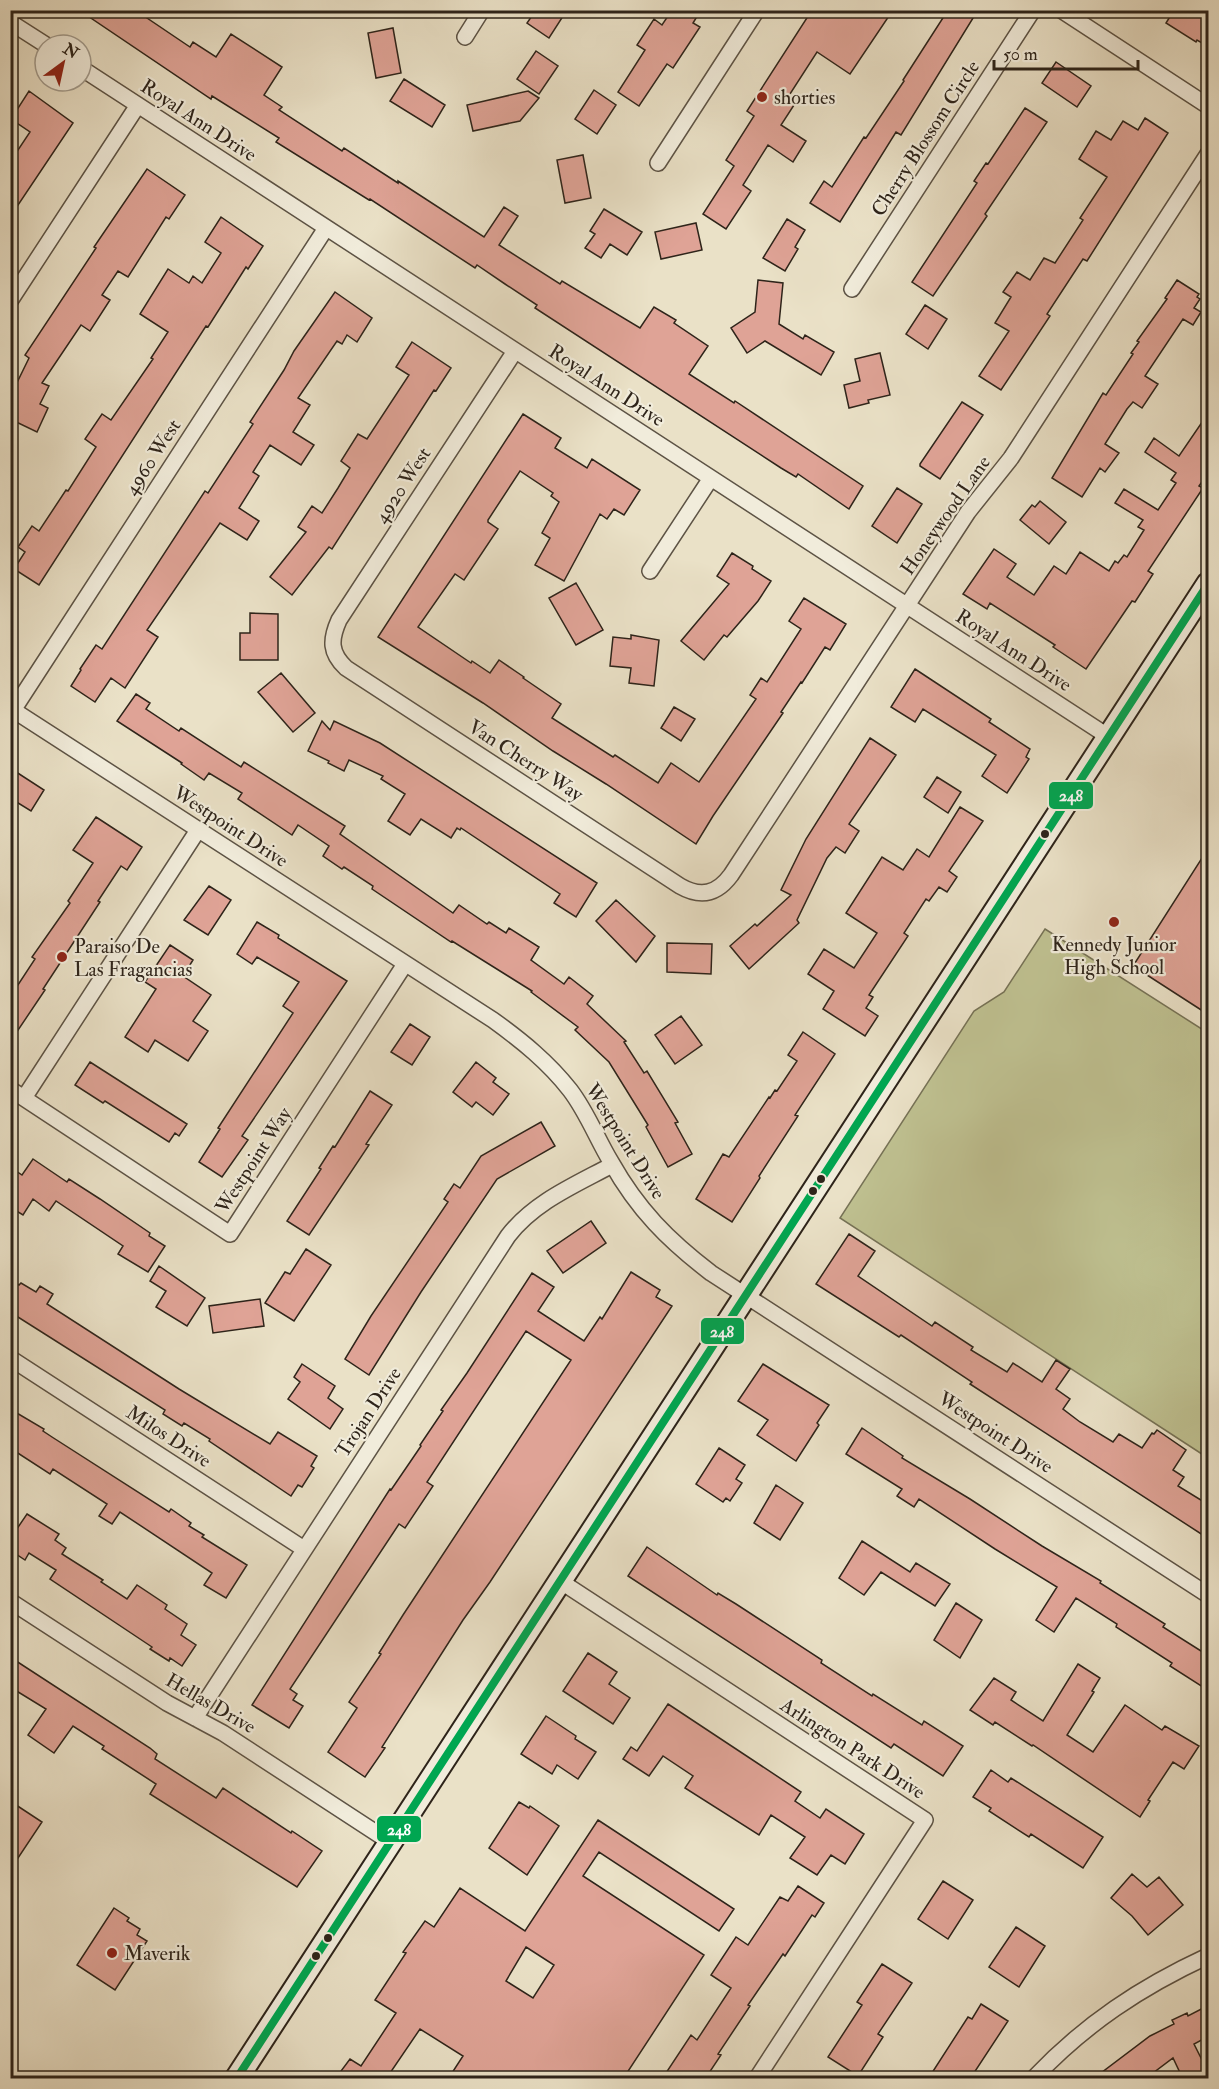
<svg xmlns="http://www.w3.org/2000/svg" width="1219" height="2089" font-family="'IM FELL Double Pica',serif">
	<rect width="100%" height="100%" fill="#eae1c7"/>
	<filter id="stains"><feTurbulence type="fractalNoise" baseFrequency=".00333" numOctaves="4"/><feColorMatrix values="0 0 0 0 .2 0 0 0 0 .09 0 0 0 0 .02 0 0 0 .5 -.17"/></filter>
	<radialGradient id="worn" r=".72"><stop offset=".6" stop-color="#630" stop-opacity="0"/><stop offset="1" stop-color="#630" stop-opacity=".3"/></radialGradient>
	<path fill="#bfc191" stroke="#767256" stroke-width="1.5" d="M1045,929L1208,1033V1458L840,1218L974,1011L1004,992Z"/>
	<path fill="#dfa396" stroke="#2e241a" stroke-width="1.5" fill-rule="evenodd" d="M79,10H135L190,47L193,42L216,57L231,34L282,67L264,95L282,107L279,110L342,151L344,148L398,183V181L484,237L504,207L518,216L499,245L560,284L562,281L640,328L654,307L676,320L674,323L708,346L689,374L734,403L735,401L863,486L849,509L798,474L796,477L781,468L535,308L537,305L505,284L477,265L475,268L370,199L369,200L276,142L279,138L212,96L211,99Z
		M536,10H567L549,38L527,23Z
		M672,10H701L693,23L700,27L673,68L667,64L639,106L618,92L645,50L637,45L654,19L662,25Z
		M812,10H893L850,74L817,52L788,97L796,102L781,125L806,141L793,162L768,145L743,185L751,191L726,229L703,214L734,166L726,160L754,116L747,111Z
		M948,10H978L901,135L896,132L840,222L810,203L824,181L832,187L864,137L866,138L904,81L903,80Z
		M1174,10H1196L1209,19V47L1197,40L1196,42L1166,23Z
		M393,28L401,73L376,78L368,33Z
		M536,51L558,66L539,94L517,79Z
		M1056,62L1091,86L1077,107L1042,83Z
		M404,79L445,105L432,127L390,101Z
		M594,90L616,105L597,134L575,119Z
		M29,91L73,123L10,217V162L30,132L11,119Z
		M528,91L539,98L520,121L473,131L467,105Z
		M1025,108L1047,122L985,214L987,216L933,296L912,282L977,183L974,181L986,163L988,164Z
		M1145,118L1168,133L1087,261L1083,259L1047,314L1050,316L1001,390L979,376L1009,331L995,323L1011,297L1003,292L1017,272L1030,280L1044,258L1055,263L1083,220L1080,218L1107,177L1079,159L1096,131L1111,140L1123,121L1138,130Z
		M583,155L591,198L565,203L557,160Z
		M147,169L185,195L169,219L166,217L128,277L118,271L102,295L110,300L90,331L81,325L42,383L49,386L40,404L48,408L37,432L10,419V397L29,358L25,355L96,248L94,247Z
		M604,209L642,232L627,255L610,244L601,258L585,248L595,234L590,231Z
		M221,217L263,246L248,269L246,267L208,327L206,326L39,585L14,569L25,552L18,547L32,526L39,531L66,490L68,491L96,447L85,439L102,414L111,420L153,359L151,358L168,332L140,314L168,269L189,283L193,276L202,283L221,253L205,242Z
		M787,219L805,230L795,247L798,249L785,271L763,258Z
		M696,223L702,250L661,259L655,232Z
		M758,280L783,283L779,324L803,339L805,335L834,352L821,375L765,341L747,353L731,328L755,312Z
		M1177,280L1199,294L1197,297L1200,299L1194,308L1201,312L1193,325L1183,319L1145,376L1158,384L1142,408L1133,402L1127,409L1105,444L1119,453L1105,472L1100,468L1082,497L1052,478L1103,393L1106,395L1133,354L1131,353L1139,342L1137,341L1167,299L1165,298Z
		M335,292L372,318L357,342L347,335L342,344L337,341L298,398L310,405L293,432L314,445L301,465L270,445L253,472L259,476L239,508L259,521L247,540L220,523L147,630L158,637L125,688L111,678L95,702L71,686L81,670L80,669L96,645L102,649L205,491L208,493L253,424L250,422L284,370L294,351Z
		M925,305L947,319L928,349L906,334Z
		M412,342L451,368L436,391L434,390L332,549L329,547L292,595L270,577L306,532L298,527L312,506L322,513L338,488L350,468L341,461L358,434L367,439L409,375L396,367Z
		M880,353L890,395L868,400L869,403L849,408L844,385L860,381L855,359Z
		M962,402L983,415L940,479L920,466V464Z
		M1209,412V472L1199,486L1203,488L1148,571L1153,574L1135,602L1132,601L1086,669L1053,647L1055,645L990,603L987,609L963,594L994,549L1016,564L1007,577L1034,595L1054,566L1066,574L1080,552L1109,571L1115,561L1118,563L1124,555L1127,557L1144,530L1138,527L1143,520L1115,503L1124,489L1158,510L1176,483L1171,480L1176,473L1145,452L1154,438L1179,456Z
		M523,414L561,438L555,448L587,468L592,459L640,490L624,515L614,509L607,519L600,514L564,581L535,565L550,538L542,533L559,502L551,496L553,493L520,471L488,520V522L498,529L464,580L455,574L418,627L471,663L472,661L490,673L499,660L524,677L523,678L561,704L552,718L613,757L615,755L658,783L671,763L699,782L756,699L750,695L761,678L767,682L801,629L789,621L804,598L846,624L830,650L825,647L802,683L801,682L781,712L783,713L713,816L696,844L606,784L553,751L483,703L378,637Z
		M897,488L922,504L897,543L872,526Z
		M1040,501L1066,522L1049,544L1020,520L1032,505L1035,507Z
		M732,553L753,566L752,569L771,581L758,601L727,637L724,635L704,660L681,641L729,584L717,576Z
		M576,583L603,630L576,645L549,598Z
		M250,613L278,614V660H240V633H250Z
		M631,635L659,640L654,686L629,683L631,668L610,666L613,637L631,639Z
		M915,669L991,719L989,722L1030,749L1026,757L1029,759L1007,793L982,776L996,755L923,709L915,722L891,707Z
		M281,673L315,713L293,732L258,692Z
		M136,694L150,703L146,709L179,731L181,728L241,767L244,762L345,826L340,834L453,913L459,905L487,924L489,922L506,933L509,928L539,947L531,960L564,984L569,977L593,996L587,1004L626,1041L624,1042L644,1073L647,1071L678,1122L675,1123L692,1154L668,1167L646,1127L648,1125L609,1062L575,1030L578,1027L531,992L532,991L452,941L451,942L372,889L373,886L344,867L342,869L323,856L329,846L298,825L292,835L238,799L242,793L209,773L204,780L181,764L182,763L117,721Z
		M674,707L695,719L681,741L661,728Z
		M322,721L330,730L334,721L380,743L597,883L576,917L554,903L560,894L461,828L460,830L457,828L451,838L421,819L410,835L388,821L405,794L381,779L383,776L349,760L344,771L328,763L329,761L308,751Z
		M870,738L896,755L849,824L859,831L845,853L836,847L827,858L797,920L799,923L749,969L730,946L755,924L757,926L791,895L781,890L806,839Z
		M10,768L44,790L31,811L10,798Z
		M937,777L961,792L948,813L924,797Z
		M960,807L983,821L949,871L957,877L947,892L939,887L929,901L926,899L904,933L908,936L869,995L873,997L866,1008L878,1016L865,1036L823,1009L834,991L808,974L824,949L854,968L877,933L846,913L882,857L903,870L917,849L929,857Z
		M96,817L142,847L127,870L121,866L98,901L100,902L43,989L45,990L10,1042V997L35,959L32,957L70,903L68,901L93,863L73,850Z
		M1209,847V1015L1133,966Z
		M209,886L231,900L208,935L184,920Z
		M616,900L655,936L636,962L596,921Z
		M257,922L279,935L278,938L347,981L242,1136L248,1140L222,1177L199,1162L220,1129L218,1128L293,1013L283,1006L299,982L257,957L252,964L237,954Z
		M667,943L712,944L711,974L667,972Z
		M170,945L193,960L183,976L211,995L193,1021L208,1031L188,1061L155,1040L148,1052L125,1037L156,989L145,982Z
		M681,1016L702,1045L675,1064L655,1035Z
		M410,1024L430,1037L412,1065L391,1052Z
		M803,1032L835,1054L795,1115L798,1116L759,1176L760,1178L732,1222L696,1199L723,1154L729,1157L769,1097L770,1098L775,1090L777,1091L797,1061L788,1055Z
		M90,1062L187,1124L179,1136L175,1133L169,1142L105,1101L103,1103L75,1085Z
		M476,1062L496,1078L493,1082L509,1094L493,1115L476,1102L472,1107L453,1092Z
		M370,1091L392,1105L366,1144L369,1145L309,1235L287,1221L321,1169L319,1168L333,1146L335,1147Z
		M541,1122L555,1146L497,1179L421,1292L369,1375L345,1359L371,1316L448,1202L444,1199L454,1184L460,1188L481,1156Z
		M33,1159L67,1182L69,1179L100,1199L150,1233L149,1236L165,1246L148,1272L118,1254L123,1246L56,1201L49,1211L33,1199L23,1215L10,1207V1167L22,1175Z
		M591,1221L606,1243L563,1273L547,1251Z
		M849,1234L875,1251L858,1276L932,1326L935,1322L973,1347L971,1350L1007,1372L1013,1363L1042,1382L1056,1360L1070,1369L1056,1389L1070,1399L1063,1409L1080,1422L1113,1442L1119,1434L1142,1448L1152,1433L1154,1434L1157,1430L1186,1450L1173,1470L1184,1477L1178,1486L1209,1505V1539L970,1384L972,1382L901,1335L899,1337L816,1284Z
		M306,1249L331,1265L294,1321L265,1303L285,1272L290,1274Z
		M159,1266L205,1298L187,1326L156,1307L166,1291L150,1281Z
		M631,1272L660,1290L656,1297L672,1306L490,1582L463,1620L382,1747L385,1748L365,1777L328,1752L357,1708L349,1702L381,1654L379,1653L403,1615L571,1360L526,1331L427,1482L433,1486L405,1528L399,1524L290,1689L297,1694L293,1700L303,1706L289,1728L252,1705L390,1489L391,1490L421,1446L420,1445L443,1411L441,1410L467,1373L532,1273L554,1287L538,1311L584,1341L600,1317L602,1319Z
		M10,1280L19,1285L21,1283L36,1292L40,1286L53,1294L47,1304L179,1389L270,1444L278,1432L317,1456L311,1466L314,1468L302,1487L298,1485L291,1496L209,1441L210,1439L184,1423L182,1426L163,1414L165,1410L10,1312Z
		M260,1299L264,1326L213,1333L209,1306Z
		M302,1364L335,1386L328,1398L343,1409L330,1429L288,1399L300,1382L294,1377Z
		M763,1364L829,1405L817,1423L819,1425L796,1461L757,1435L768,1420L738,1401Z
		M10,1409L44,1429L43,1431L52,1437L169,1512L171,1509L191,1523L189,1526L204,1535L202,1537L247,1565L226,1598L204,1585L212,1573L120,1512L112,1524L99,1516L107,1504L53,1469L50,1474L10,1448Z
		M862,1428L903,1456L902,1458L970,1499L1042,1546L1101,1581L1100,1583L1165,1624L1163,1627L1209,1656V1691L1170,1666L1172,1663L1116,1627L1117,1624L1076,1598L1054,1632L1036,1620L1057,1587L995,1549L919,1499L914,1507L897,1496L902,1489L846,1454Z
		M719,1448L745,1465L736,1479L742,1483L730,1501L726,1498L723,1502L696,1484Z
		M776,1485L803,1503L780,1540L754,1523Z
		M27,1514L59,1534L55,1540L66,1548L62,1554L103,1580L101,1582L127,1599L137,1585L167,1605L165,1609L187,1624L181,1635L196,1645L182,1666L170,1658L169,1661L150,1649L152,1647L50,1579L56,1570L29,1553L25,1560L10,1550V1539Z
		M862,1541L910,1572L916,1563L950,1584L935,1606L881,1572L864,1595L839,1578Z
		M647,1547L717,1595L718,1593L736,1604L822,1660L821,1663L872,1696L873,1694L922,1725L924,1721L963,1746L943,1776L894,1744L891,1748L628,1576Z
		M956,1603L982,1620L960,1658L934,1640Z
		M588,1653L617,1672L609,1684L630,1698L613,1724L563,1691Z
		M10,1657L150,1748L157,1754L155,1759L216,1798L223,1788L291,1833L292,1831L322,1851L297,1887L150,1794L156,1784L102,1749L104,1746L73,1726L54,1753L28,1735L46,1709L10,1687Z
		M1078,1664L1100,1678L1092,1691L1094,1692L1067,1735L1093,1752L1125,1705L1162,1730L1165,1726L1199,1746L1184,1769L1173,1762L1148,1800L1150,1801L1140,1817L1033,1745L1032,1746L995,1722L993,1725L970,1710L994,1678L1016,1692L1011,1700L1043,1721Z
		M668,1704L801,1792L795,1801L820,1818L826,1809L864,1834L845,1864L831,1855L817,1875L790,1858L805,1837L771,1815L759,1835L685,1788L693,1776L663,1756L649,1776L623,1759L631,1747L637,1751Z
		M546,1716L576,1736L575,1739L596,1752L578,1779L557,1765L552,1774L521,1754Z
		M991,1770L1008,1782L1011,1778L1103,1837L1083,1868L1031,1834L1029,1837L989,1811L991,1808L973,1797Z
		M10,1801L42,1822L10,1870Z
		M519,1802L529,1808L530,1806L559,1826L527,1875L489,1848Z
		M598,1820L734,1909L719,1931L599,1852L583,1876L704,1955L623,2079H448L463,2056L420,2029L386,2079H352L341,2071L350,2059L361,2066L396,2013L375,2000L406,1953L403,1952L425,1921L434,1927L460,1888L525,1931ZM526,1947L554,1965L533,1998L506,1981Z
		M1132,1874L1147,1887L1159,1877L1183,1905L1148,1935L1132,1916L1111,1898Z
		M943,1881L973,1900L948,1939L918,1919Z
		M798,1886L824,1903L815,1917L812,1915L785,1956L783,1954L748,2005L750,2006L718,2054L721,2055L705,2079H662L691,2035L697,2040L731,1988L711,1975L736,1937L748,1945L780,1897L788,1901Z
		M114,1908L129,1918L127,1921L140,1929L137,1935L147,1941L115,1990L77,1965Z
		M1016,1927L1045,1946L1019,1987L989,1967Z
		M882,1964L912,1983L878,2034L883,2037L858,2076L828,2057L862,2005L857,2002Z
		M981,2004L1008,2021L970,2079H928L968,2017L972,2019Z
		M1209,2005V2036L1194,2044L1209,2074V2079H1183L1173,2058L1145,2079H1093L1150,2036L1174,2024L1172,2020L1187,2013L1188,2016Z"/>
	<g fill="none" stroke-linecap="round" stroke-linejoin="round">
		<defs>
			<path id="street" d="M1061,10L1208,106
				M10,22L46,45
				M465,37L482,10
				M81,68L1109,737
				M658,163L757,10
				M852,289L1033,10
				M10,301L138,105
				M515,351L339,620C330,640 330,653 346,668L680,886C701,898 717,894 731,875L968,512L1011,458L1208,154
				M650,571L711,478
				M10,708L493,1020C522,1041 548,1062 570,1090C587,1112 597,1139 611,1162C638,1210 668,1240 711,1273L1208,1595
				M10,715L326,228
				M10,1089L230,1234L405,964
				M24,1098L198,830
				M10,1358L304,1549
				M560,1581L925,1820L757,2078
				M10,1601L167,1703L223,1733L390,1842
				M195,1718L508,1236C534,1202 575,1185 612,1165
				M1034,2078C1085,2024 1141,1987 1208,1956"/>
			<path id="secondary" d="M237,2078L1208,584"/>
		</defs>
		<use href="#street" stroke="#5d5345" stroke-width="18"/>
		<use href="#secondary" stroke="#2e241a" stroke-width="26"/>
		<use href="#street" stroke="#f1ecdb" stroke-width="15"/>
		<use href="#secondary" stroke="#f1ecdb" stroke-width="22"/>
		<defs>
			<path id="bus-1" d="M237,2078L1208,584"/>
		</defs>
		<use href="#bus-1" stroke="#f1ecdb" stroke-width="12"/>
		<use href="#bus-1" stroke="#00a651" stroke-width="8"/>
	</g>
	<g fill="#8f2418" stroke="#f1ecdb" stroke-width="2">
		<circle cx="762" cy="97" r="6"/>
		<circle cx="1114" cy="922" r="6"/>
		<circle cx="62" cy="957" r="6"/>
		<circle cx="112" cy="1953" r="6"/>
	</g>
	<g fill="#2e241a" stroke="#f1ecdb" stroke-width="2">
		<circle cx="1045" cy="834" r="5"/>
		<circle cx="821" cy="1179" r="5"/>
		<circle cx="813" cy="1191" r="5"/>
		<circle cx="328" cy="1938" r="5"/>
		<circle cx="316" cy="1956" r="5"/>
	</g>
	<g text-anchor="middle" stroke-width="4.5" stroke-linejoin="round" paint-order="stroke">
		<g font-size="20" fill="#2e241a" stroke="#f1ecdb" text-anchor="start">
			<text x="774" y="104">shorties</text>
			<text x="1114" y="951" text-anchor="middle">Kennedy Junior<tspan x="1114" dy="23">High School</tspan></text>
			<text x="74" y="953">Paraiso De<tspan x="74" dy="23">Las Fragancias</tspan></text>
			<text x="124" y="1960">Maverik</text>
		</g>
		<g font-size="20" fill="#2e241a" stroke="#f1ecdb">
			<text transform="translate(199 120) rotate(33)" y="7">Royal Ann Drive</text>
			<text transform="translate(925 138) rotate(-57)" y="7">Cherry Blossom Circle</text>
			<text transform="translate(607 385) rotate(33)" y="7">Royal Ann Drive</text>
			<text transform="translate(152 457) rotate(-57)" y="7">4960 West</text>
			<text transform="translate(402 485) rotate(-57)" y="7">4920 West</text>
			<text transform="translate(945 515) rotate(-55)" y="7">Honeywood Lane</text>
			<text transform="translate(1014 650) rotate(33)" y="7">Royal Ann Drive</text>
			<text transform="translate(526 760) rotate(33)" y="7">Van Cherry Way</text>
			<text transform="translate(231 826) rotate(33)" y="7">Westpoint Drive</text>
			<text transform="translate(626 1141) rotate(58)" y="7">Westpoint Drive</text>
			<text transform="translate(253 1160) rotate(-57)" y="7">Westpoint Way</text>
			<text transform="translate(368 1412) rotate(-57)" y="7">Trojan Drive</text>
			<text transform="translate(996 1432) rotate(33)" y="7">Westpoint Drive</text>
			<text transform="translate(169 1436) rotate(33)" y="7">Milos Drive</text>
			<text transform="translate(211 1703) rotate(30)" y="7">Hellas Drive</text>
			<text transform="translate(853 1748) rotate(33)" y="7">Arlington Park Drive</text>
		</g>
	</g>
	<g stroke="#f1ecdb" stroke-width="2">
		<rect x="1048" y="781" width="46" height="29" rx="6" fill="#00a651"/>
		<rect x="700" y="1317" width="45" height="28" rx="6" fill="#00a651"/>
		<rect x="376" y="1815" width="46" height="28" rx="6" fill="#00a651"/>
	</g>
	<g font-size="16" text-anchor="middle" font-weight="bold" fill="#fff">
		<text x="1071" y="801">248</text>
		<text x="722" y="1337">248</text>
		<text x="399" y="1835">248</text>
	</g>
	<rect width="1219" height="2089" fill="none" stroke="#eae1c7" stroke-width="36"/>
	<rect x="12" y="12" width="1195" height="2065" fill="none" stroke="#2e241a" stroke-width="3"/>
	<rect x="18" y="18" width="1183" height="2053" fill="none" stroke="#2e241a" stroke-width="1.5"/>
	<g transform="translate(63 63) rotate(33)"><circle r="28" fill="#f1ecdb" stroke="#a39c8e" stroke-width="1.5"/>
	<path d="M0-4.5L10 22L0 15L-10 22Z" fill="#8f2418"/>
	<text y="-9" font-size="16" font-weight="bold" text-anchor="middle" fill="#2e241a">N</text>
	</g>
	<path d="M994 60v9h144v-9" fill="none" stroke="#2e241a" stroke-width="3"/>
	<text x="1003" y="60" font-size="18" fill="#2e241a" stroke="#f1ecdb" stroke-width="4.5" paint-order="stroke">50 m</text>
	<rect width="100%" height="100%" filter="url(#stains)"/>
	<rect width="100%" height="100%" fill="url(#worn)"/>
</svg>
